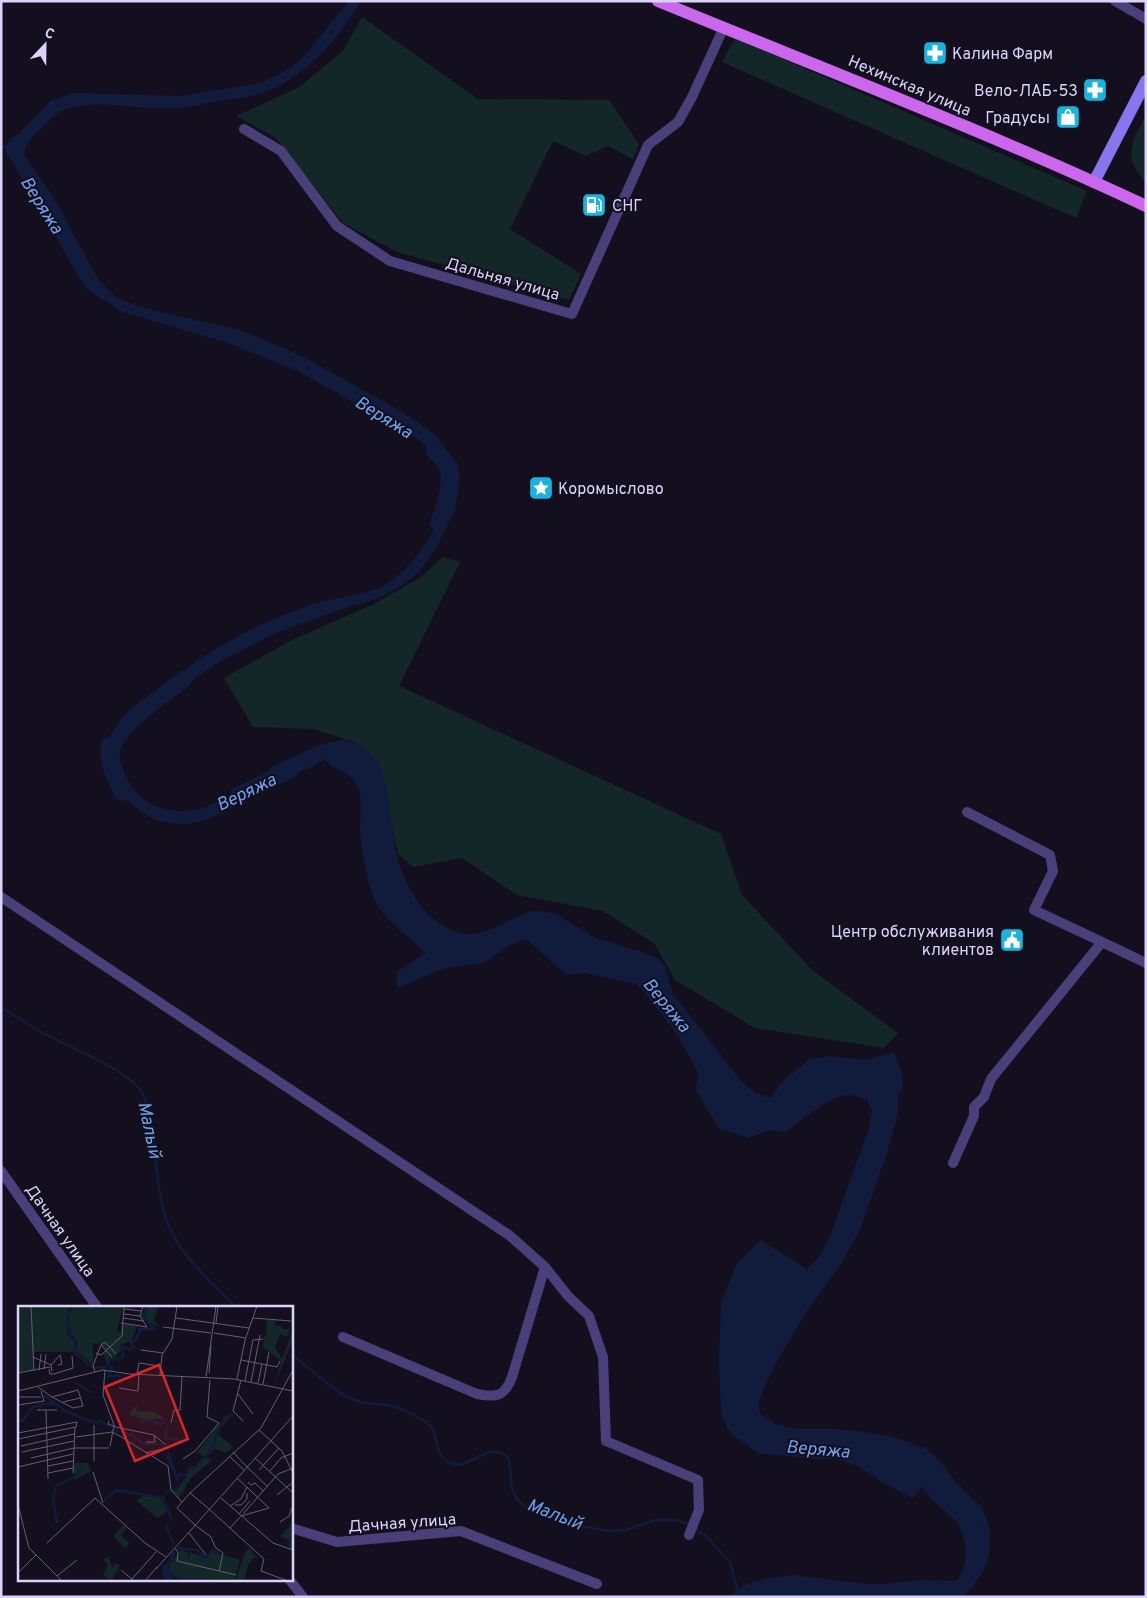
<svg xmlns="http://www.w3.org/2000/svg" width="1147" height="1598" font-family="Overpass,sans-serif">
	<rect width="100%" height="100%" fill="#140f1f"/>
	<path fill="#132729" d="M362,17L478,99L609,100L639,144L633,159L608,146L586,156L553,141L510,229L581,274L569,300L397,252L343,223L276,138L236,116L298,88L343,51Z
		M735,38L1087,191L1076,218L722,62Z
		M1146,115V183C1122,155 1131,145 1146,115Z
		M443,557L460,562L399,686L721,834L742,895L812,970L898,1033L884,1048L755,1028L675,980L654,943L603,911L517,895L462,858L413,867L398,854L380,772L355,742L313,729L253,727L224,678L292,640L374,604L421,577Z"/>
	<path fill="#111c3d" d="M349,1H361C342,35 306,75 270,90C254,97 236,99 218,101C204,104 191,107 177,108C142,111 92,96 60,112C53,116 48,122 43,127C33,136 26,141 24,155L54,198L98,279L116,297L137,306L160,312L241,330L306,358L409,416L435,435L457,463L459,471V485L455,510L437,546L422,568L412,578L401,586L376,599L351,606L278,632L219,662L194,679L188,687C172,699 126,730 121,748C118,758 121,765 125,774C138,805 168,816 200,809C218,805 239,788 257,779L259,792C240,802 220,817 198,822C153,832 112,800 107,754C105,742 117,723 125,714C133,706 143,700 152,693C183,669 215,648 250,630C269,620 290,613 310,605C335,596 366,597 389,582C413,567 438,530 445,503C448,492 448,480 448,469C438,453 423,443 408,433L296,370L228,343L123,312L88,290L78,276L34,197L5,151L10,139L19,134L50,101L73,93L180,96L260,83C275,77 287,71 300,61Z
		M345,740C352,742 360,744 366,749C393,768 389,824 396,853C404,885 424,922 457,932C481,940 504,921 526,913C535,910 546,911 556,914L596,938L639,951L659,959L665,966L673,994L742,1082L756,1093L770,1098L784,1080L810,1059L831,1056L865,1060L894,1052L902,1074L903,1090L898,1096V1114L887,1153L860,1230L842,1262L805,1314L779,1357L763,1390L759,1402V1409L761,1415L776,1424L796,1429H835L864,1432L894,1437L927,1449L942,1463L955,1481L981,1507L987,1519L990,1530L989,1557L984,1570L975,1583L967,1589L957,1591L879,1597H729L747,1584L764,1579L794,1575L865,1584H883L921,1580L961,1581L965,1579L976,1564L980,1538L977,1526L972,1517L951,1500L944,1490L929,1476L913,1498L882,1482L858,1466L838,1459H817L758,1453L732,1435L722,1418L720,1394L719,1357L721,1303L736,1265L761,1240L807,1269L818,1258L829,1239L868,1131L872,1111L867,1100C861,1098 855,1095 848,1095C831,1095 800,1122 785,1132L769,1130L749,1138L720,1129L696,1091L698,1073L679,1038L666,1019L637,984L585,973L567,975L526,939L508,946L484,963L445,968L397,988V971L426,953C411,939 388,922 377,905C368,890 360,844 360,826C360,813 363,797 357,785C351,774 343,772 333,767C330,765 328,761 325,759L312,767L273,782L270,768C294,757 318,742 345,740Z"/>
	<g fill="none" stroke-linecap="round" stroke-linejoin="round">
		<path stroke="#111c3d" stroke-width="2.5" d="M1,147L10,146
			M1,1007C15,1016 29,1025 43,1033C67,1046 126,1069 140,1090C150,1104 150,1121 153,1137C156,1161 158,1196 166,1219C179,1256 210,1280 236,1307
			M291,1354C312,1370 332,1391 357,1401C366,1405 378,1403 387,1405C400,1407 415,1415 426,1422C440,1430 432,1456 450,1463C472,1472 487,1437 509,1459L512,1488L516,1498L524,1506L534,1510L568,1518L581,1526L609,1531L626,1530L655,1520H677L690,1525
			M694,1528L706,1536L730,1562L739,1597"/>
		<path stroke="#111c3d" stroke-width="16" d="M434,451C438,455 445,462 447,467C452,482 444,509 438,523
			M109,745C107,764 114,777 122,793
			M238,795L291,770
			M895,1597C912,1596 941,1598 956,1591C978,1578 977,1541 966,1522C960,1511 947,1504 939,1495C930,1485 922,1472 909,1466"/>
		<path stroke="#494079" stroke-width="10" d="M1115,1L1146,19
			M244,129L281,151L337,226L390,261L572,314L648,145L678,122L692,97L724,27
			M967,812L1050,855L1053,871L1034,910L1102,942
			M1,897L509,1235L545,1267L568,1296L589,1316L603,1357L606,1441L698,1480L699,1510L689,1535
			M953,1163L974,1116V1107L984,1097L991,1079L1102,942L1146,963
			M1,1171L97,1307
			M343,1337L477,1394C497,1398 505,1396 512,1377L545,1267
			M291,1528L337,1542L461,1531L597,1584
			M289,1579L303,1597"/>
		<path stroke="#8776ee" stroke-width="12" d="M1094,182L1146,81"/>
		<path stroke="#ca67ec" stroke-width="12" d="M658,1C821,68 986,131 1146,206"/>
	</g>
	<defs>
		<symbol id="pharmacy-square" viewBox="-11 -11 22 22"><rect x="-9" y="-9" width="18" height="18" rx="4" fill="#1bb3de" stroke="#140f1f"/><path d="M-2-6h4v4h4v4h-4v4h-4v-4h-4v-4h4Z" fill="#fff"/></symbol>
		<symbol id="shop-square" viewBox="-11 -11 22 22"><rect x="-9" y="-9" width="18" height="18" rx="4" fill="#1bb3de" stroke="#140f1f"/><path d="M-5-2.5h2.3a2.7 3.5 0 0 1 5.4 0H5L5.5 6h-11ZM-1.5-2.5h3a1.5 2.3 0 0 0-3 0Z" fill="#fff"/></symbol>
		<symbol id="fuel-square" viewBox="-11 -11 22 22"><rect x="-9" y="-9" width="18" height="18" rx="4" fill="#1bb3de" stroke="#140f1f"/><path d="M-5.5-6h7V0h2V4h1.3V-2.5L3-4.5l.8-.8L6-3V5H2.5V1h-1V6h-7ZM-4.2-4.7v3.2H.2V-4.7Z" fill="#fff"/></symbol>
		<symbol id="sight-square" viewBox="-11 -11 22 22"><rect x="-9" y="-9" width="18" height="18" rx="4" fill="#1bb3de" stroke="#140f1f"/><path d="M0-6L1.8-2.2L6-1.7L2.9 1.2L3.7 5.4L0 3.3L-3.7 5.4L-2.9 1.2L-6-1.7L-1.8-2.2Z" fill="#fff"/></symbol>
		<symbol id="civic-square" viewBox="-11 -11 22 22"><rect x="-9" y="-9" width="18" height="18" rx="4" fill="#1bb3de" stroke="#140f1f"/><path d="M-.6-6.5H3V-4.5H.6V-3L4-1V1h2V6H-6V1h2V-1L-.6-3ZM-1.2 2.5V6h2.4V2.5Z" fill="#fff"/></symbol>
	</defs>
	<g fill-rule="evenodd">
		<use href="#pharmacy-square" x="921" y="39" width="28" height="28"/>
		<use href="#pharmacy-square" x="1081" y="76" width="28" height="28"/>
		<use href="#shop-square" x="1054" y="103" width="28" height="28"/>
		<use href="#fuel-square" x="580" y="191" width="28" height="28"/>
		<use href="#sight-square" x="527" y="474" width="28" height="28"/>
		<use href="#civic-square" x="998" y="926" width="28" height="28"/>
	</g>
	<g text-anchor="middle" stroke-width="4" stroke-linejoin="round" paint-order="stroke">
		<g font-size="16" fill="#dcd3fa" stroke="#140f1f" text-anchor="start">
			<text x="952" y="59">Калина Фарм</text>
			<text x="1078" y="96" text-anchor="end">Вело-ЛАБ-53</text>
			<text x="1050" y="123" text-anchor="end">Градусы</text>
			<text x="612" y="211">СНГ</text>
			<text x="558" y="494">Коромыслово</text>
			<text x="994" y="937" text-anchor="end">Центр обслуживания<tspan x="994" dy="18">клиентов</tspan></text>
		</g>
		<g font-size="16" fill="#dcd3fa" stroke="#140f1f">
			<text transform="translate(910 85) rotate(23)" y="6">Нехинская улица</text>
			<text transform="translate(503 278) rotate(16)" y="6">Дальняя улица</text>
			<text transform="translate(61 1230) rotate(55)" y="6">Дачная улица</text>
			<text transform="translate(402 1522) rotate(-4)" y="6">Дачная улица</text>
		</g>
		<g font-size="18" font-style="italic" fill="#6ea3ed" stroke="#140f1f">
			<text transform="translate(42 205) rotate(58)" y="6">Веряжа</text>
			<text transform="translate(384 417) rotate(32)" y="6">Веряжа</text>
			<text transform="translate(246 792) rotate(-26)" y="6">Веряжа</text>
			<text transform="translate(667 1005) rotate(51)" y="6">Веряжа</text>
			<text transform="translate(150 1130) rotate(78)" y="6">Малый</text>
			<text transform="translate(818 1449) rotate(5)" y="6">Веряжа</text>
			<text transform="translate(555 1514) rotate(21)" y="6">Малый</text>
		</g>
	</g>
	<g transform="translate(18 1306)">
		<rect width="275" height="275" fill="#140f1f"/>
		<path d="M0,0H50L49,29L57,37L55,46H15V64L0,66ZM54,0H60L61,6V0H105L99,24L103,28L104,18L119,20L116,29L113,35L102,39L103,45L89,58L85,47L88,44L83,39L74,37L63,18L75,39V59L58,45L60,35L53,29L51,13ZM130,0H140L136,15L143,21L129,16L126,11ZM249,14H258L257,20H264V23H272L270,31L262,28L257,41L248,29ZM275,24V33L258,76L263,55L245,41L246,30H250L264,53ZM119,98V105L136,106L148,113H123L118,109L113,110L111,108ZM215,107L199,127L215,141L208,147L197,143L188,151L179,147L206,111ZM186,152L194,154L173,172L161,192L154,184L160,183L172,164ZM56,157H70L73,165L56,174ZM124,190L142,191L149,206L139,212L119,195ZM275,217V244L271,243V235L262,230ZM106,219L108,222L103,230L112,237L107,242L95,230ZM232,242L239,253L235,252L230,260L226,274L217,275L227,246ZM163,244L170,246L169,256L172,246L188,252L193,245L222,254L216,275H159L169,272L182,274H199L165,272L152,266L150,263ZM90,251L94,261L98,257L102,260L93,275L85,269L90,258L85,254Z" fill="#132729"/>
		<path d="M118,109L124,115L136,113L143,117L148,113L150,122L149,132L157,131L161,132L162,134V136L152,141L151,146L162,177L160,182L147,187V199L154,211L149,220L157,238L148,247L155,238L147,221L153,211L146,199L145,191L148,184L158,182L161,177L149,149L152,140L162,134L147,133L145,126L149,124L148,115L142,120L129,114L124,119L119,110L115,112ZM162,240L169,243L157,245V255L149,262L156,275H146L144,261L152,255V250L158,243Z" fill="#111c3d"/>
		<path fill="none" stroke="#111c3d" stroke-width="2.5" d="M52,0L49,12L52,32L58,36L57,47L75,62L89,61M57,76L73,87M103,77L102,70H90L94,62L90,59L92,54L105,51L104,40L112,44L116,41L113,36L119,33L122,23H137L124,10L130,0M26,89L49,106L74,116M0,115L5,114L15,101L29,97L41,99M75,116L80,118L82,115L92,121M96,123L114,129L124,137L146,139M197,131L205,115L215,108M153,140L162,136L155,132M149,150L160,174M159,173L162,169H168L172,161L176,162L195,143L197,131M86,194L98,184L146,192M145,194L153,210M39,217L35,194L38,180L58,170L64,159M167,243L179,244L188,252L194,244L201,246M150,267L165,273L194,274"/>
		<path fill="none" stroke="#645d77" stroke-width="1" d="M13,0L16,65M125,0L122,10L129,21M106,3L123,5M106,8L122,10M105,12L126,15M158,12L231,22M235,12L273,15M103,17L129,21M198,17L200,0M145,21L193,27M196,27L228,32M83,39L87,36L98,48M123,44L145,47M78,47L83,49L104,30L106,0M15,51L33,59M223,54L259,61L262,55M26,63L28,48M31,63L32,68H36L55,62L54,50M21,64L23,48M87,64L85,89L96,119L92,140M34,65L33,59L42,49L44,58L40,59M77,66L75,60L83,39L94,51M0,67L32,61M191,67L193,39M119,68L121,57L142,60M142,69L144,49L154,33L159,0M188,71L198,0M219,73L227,34L239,0M223,74L215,105L225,115M227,75L235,34L245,33M233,76L242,29M240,77L244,58M245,78L251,46M20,81L34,91L60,84L65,100L55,102L34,91M101,82L120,85L121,68M0,85L85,64L112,68L216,73L275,85M220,88L235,108M0,91H23M45,96L62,92M0,99L26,95L23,85M19,104H39M28,104L30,173M91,115L90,118L98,121L136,129L148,139M153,117L156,104H162L164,70M241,124L264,145L275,167M0,127L59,116L58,121L0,133M58,131L94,126L100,129L150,160L153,184L164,196M128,136H137L136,129M3,140L56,128M56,142H91M4,146L56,135M215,146L229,161M127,147L145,143M211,150L226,164M13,152L56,142M237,152L275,187M165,153L177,145L201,117L189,111L192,74M76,155V119M30,160L55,155M0,161L55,148M229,161L250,181M241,164L261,142M252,165L263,152L275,147M75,166L85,197M30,167L55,162M55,167L57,121M219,172L251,202M230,176L233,179L237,177L245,185M172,187L159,202L177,219M259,189L275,176M203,192L255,237L275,244M0,199L11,242L44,275M217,199H223L229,193V187M212,200L223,193L229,181M191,203L246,253L243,265L270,275M191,203L172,187L243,122L275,64M221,208L232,195M225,208L260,168L275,162M262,216L271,210L275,199M177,219L193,231L197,241L205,247L201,265M212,222L223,210L251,202M171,227L188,249M29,237L77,192L127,237L148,251M156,242L160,246L159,255L218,269M138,263L275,110M103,264L116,275M0,267L18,249M39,270L59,254M114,273L138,246M127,275L139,261"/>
		<path fill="#d62828" fill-opacity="0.15" stroke="#d62828" stroke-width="2.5" d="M141,59L170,133L117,155L87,81Z"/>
		<rect width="275" height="275" fill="none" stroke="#dcd3fa" stroke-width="2.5"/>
	</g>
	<rect width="1147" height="1598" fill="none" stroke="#dcd3fa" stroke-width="5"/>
	<g transform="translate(45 45) rotate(22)" stroke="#140f1f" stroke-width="4" paint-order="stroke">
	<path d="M0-4L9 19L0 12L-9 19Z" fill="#dcd3fa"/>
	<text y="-8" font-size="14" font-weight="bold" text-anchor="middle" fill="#dcd3fa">С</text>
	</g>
</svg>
